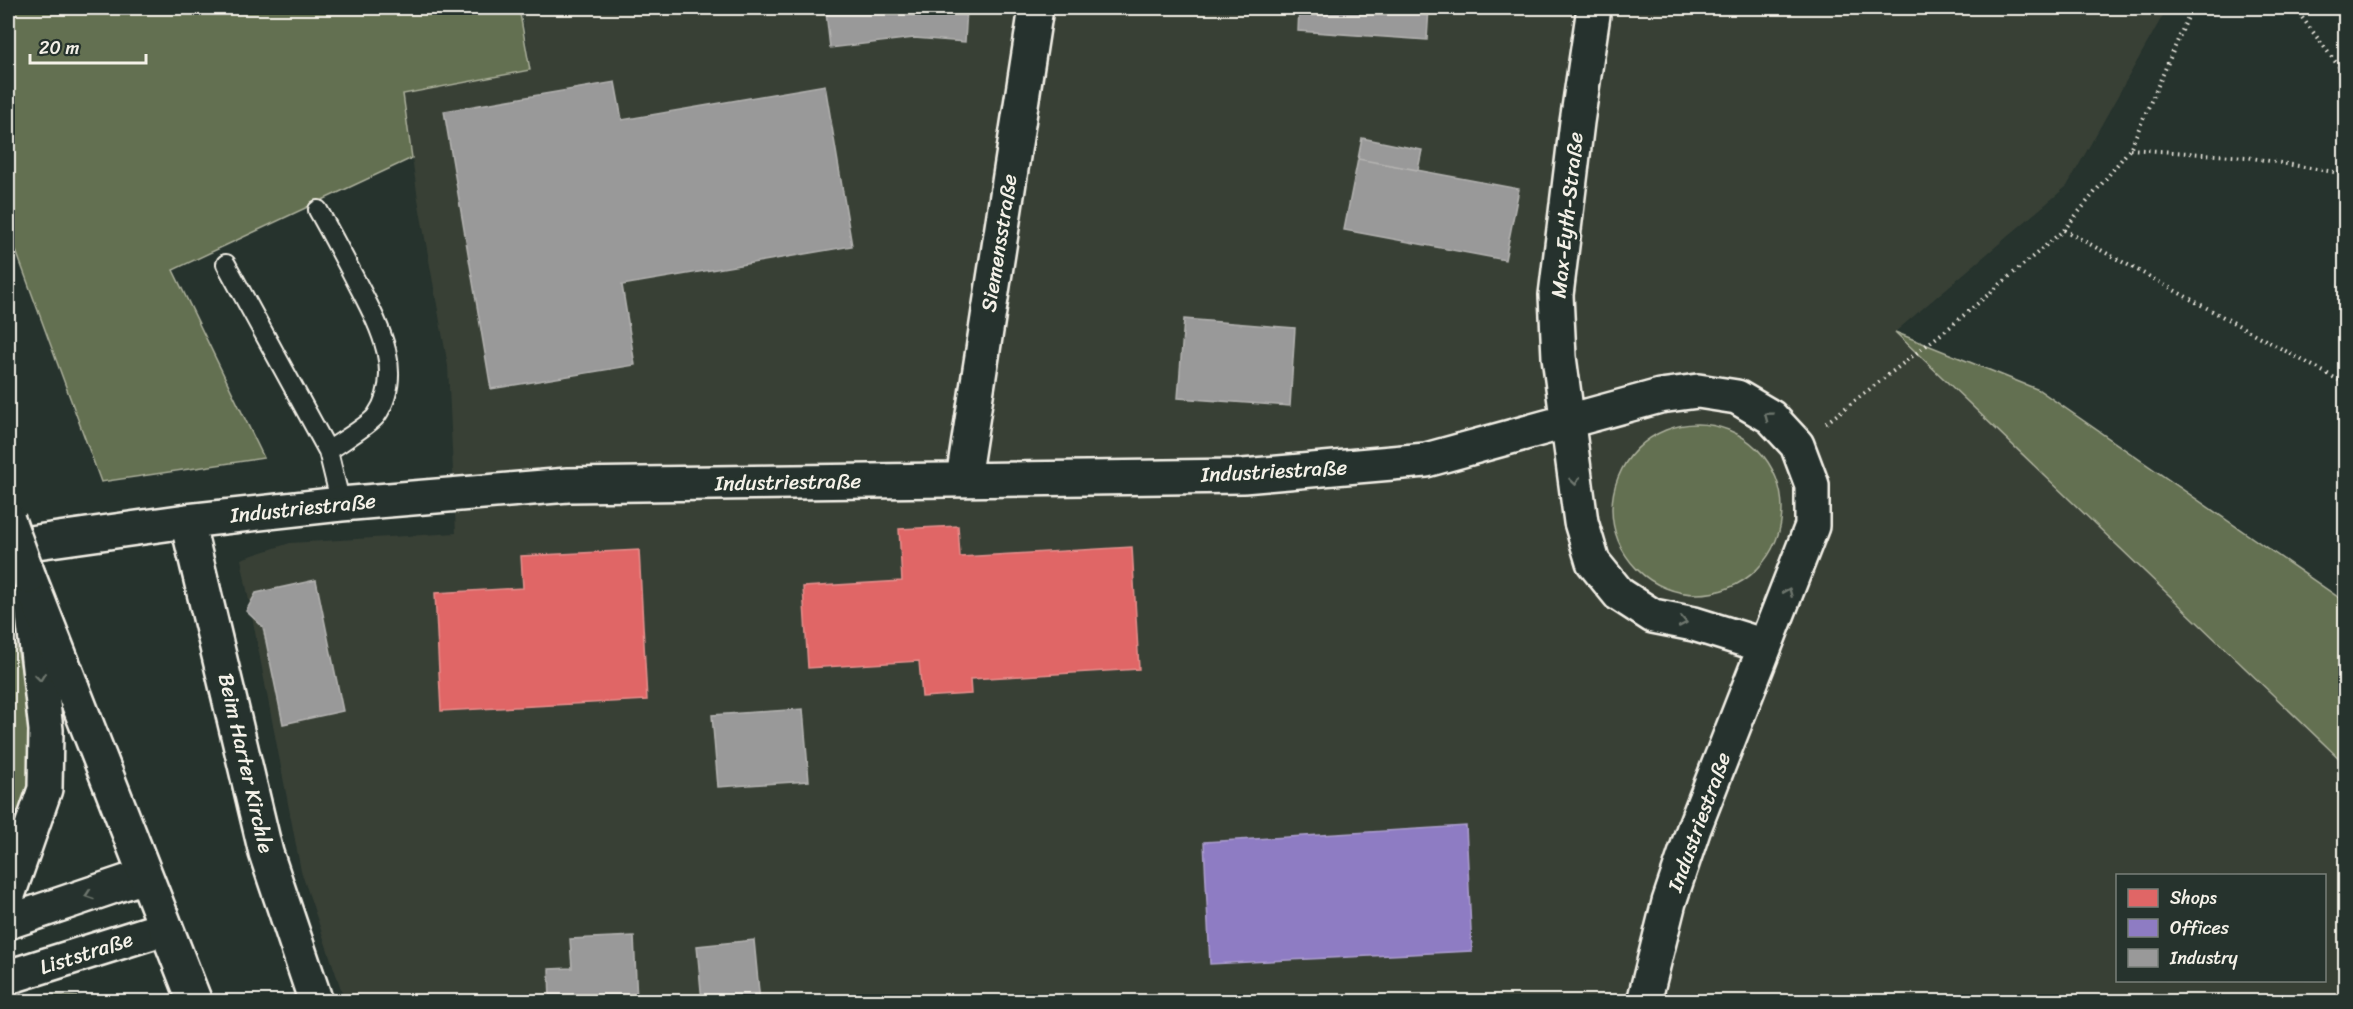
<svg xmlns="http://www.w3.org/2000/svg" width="2353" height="1009" font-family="Sriracha,sans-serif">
	<rect width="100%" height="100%" fill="#26332d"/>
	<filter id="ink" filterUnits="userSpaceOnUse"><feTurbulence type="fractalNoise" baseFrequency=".0167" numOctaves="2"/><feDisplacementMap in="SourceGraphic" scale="12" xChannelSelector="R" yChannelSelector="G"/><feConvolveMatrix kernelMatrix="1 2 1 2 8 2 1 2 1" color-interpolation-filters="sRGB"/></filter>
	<g filter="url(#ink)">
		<path fill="#384036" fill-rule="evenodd" d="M521,8H2167L2067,186L1895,332L2345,764V1001H345L301,871L241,559L290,543L456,533L448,366L418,199L403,94L531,70ZM2118,876H2324V980H2118Z"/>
		<path fill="#647051" stroke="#acb09c" stroke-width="1.5" d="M8,8H519L530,70L403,94L412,158L173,270L264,458L101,482L8,229Z
			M1895,332L2039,390L2345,602V764Z
			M1612 509a85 85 0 1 1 170 0a85 85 0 1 1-170 0Z
			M14,636C31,709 41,780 8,850V637Z
			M54,995L79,997L101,1001H8L17,999Z"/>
		<path fill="#e06666" stroke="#e6908d" stroke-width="1.5" d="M958,526L960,557L1132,547L1139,669L970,679L971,694L922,697L919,661L808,668L803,587L902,581L899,529Z
			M639,550L647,700L441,711L435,593L523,588L521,556Z"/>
		<path fill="#8e7cc3" stroke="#ad9fce" stroke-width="1.5" d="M1466,826L1472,951L1210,964L1204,842Z"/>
		<path fill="#999" stroke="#b4b3b1" stroke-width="1.5" d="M853,8H967L965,42L914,38L830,48L826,12Z
			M1299,8H1429L1427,40L1298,31Z
			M615,82L622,120L825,85L852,246L622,285L635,365L491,389L444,111Z
			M1362,138L1422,150L1418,170L1358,159Z
			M1358,159L1519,189L1505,260L1344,230Z
			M1184,319L1295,328L1290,406L1178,398Z
			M316,580L343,711L283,724L263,627L246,611L256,593Z
			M803,709L809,781L718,787L712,715Z
			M634,936L637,1002H550L549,969L572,968L570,939Z
			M754,940L760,1002H702L697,946Z"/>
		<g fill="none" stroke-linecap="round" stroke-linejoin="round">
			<defs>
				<path id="lane" d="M318,210C331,233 343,256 355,279C376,320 407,371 376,416C368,426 339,443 328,451
					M226,264L328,451L341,504"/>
				<path id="street" d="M1594,8L1577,122L1556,295L1559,357L1581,522L1593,562L1619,594L1653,616L1694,624L1765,646
					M963,479L1036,8
					M187,521L266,853L316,1002
					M8,546L187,521L341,504L568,485L1243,476L1426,460L1660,396L1698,391L1737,397L1771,417L1797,445L1812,485V526L1694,828L1669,902L1644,1002
					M8,895L45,789L46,730L31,597
					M8,922L144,876
					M8,977L165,928"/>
				<path id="secondary" d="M29,577L195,1002"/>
			</defs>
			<use href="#lane" stroke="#f4f1e8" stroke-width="22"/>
			<use href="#street" stroke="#f4f1e8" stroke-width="38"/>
			<use href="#secondary" stroke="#f4f1e8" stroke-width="38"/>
			<path stroke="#f4f1e8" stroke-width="4" stroke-dasharray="1.5 4.5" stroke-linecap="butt" d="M2295,8L2346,76
				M2130,149L2246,157L2346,174
				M2064,230L2346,384
				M1826,423L1950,327L2064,230L2130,149L2192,8"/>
			<use href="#lane" stroke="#26332d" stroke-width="18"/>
			<use href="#street" stroke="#26332d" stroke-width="33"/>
			<use href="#secondary" stroke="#26332d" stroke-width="33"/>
			<defs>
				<path id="secondary-bridge" d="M8,520L29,577"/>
			</defs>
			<use href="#secondary-bridge" stroke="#f4f1e8" stroke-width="38" stroke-linecap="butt"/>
			<use href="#secondary-bridge" stroke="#26332d" stroke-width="33"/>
		</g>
		<defs><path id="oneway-chevron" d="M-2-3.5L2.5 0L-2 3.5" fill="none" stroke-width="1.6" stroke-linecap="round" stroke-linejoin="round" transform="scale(1.5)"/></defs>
		<g stroke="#6e766e">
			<use href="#oneway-chevron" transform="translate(1768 416) rotate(-143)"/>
			<use href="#oneway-chevron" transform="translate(1575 481) rotate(82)"/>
			<use href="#oneway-chevron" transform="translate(1788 592) rotate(-67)"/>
			<use href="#oneway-chevron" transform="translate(1683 622) rotate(11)"/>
			<use href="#oneway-chevron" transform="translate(40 677) rotate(83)"/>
			<use href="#oneway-chevron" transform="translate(89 895) rotate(161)"/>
		</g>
	</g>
	<g text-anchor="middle" stroke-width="6" stroke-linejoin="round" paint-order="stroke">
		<g font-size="21" fill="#f4f1e8" stroke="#26332d">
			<text transform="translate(1567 215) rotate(-84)" y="7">Max-Eyth-Straße</text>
			<text transform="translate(999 243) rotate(-81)" y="7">Siemensstraße</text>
			<text transform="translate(1274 471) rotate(-3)" y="7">Industriestraße</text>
			<text transform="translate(788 482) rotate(-1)" y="7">Industriestraße</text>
			<text transform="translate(303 508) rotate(-6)" y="7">Industriestraße</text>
			<text transform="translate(246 763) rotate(77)" y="7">Beim Harter Kirchle</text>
			<text transform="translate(1699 822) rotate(-70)" y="7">Industriestraße</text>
			<text transform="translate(86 953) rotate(-18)" y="7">Liststraße</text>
		</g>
	</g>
	<rect width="2353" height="1009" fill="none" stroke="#26332d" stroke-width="30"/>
	<rect x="15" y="15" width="2323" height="979" fill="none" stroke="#f4f1e8" stroke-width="2" filter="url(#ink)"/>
	<rect x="2116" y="874" width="210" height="108" fill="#26332d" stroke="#787f78" stroke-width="1.5"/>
	<rect x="2128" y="889" width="30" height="18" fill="#e06666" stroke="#787f78" stroke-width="1.5"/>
	<text x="2170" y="904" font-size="18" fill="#f4f1e8">Shops</text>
	<rect x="2128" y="919" width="30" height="18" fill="#8e7cc3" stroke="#787f78" stroke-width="1.5"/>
	<text x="2170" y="934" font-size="18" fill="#f4f1e8">Offices</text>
	<rect x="2128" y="949" width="30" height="18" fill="#999999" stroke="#787f78" stroke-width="1.5"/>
	<text x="2170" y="964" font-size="18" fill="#f4f1e8">Industry</text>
	<path d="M30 54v9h116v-9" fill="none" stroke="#f4f1e8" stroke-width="3"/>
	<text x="39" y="54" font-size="18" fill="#f4f1e8" stroke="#26332d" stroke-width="4.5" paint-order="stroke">20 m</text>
</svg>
